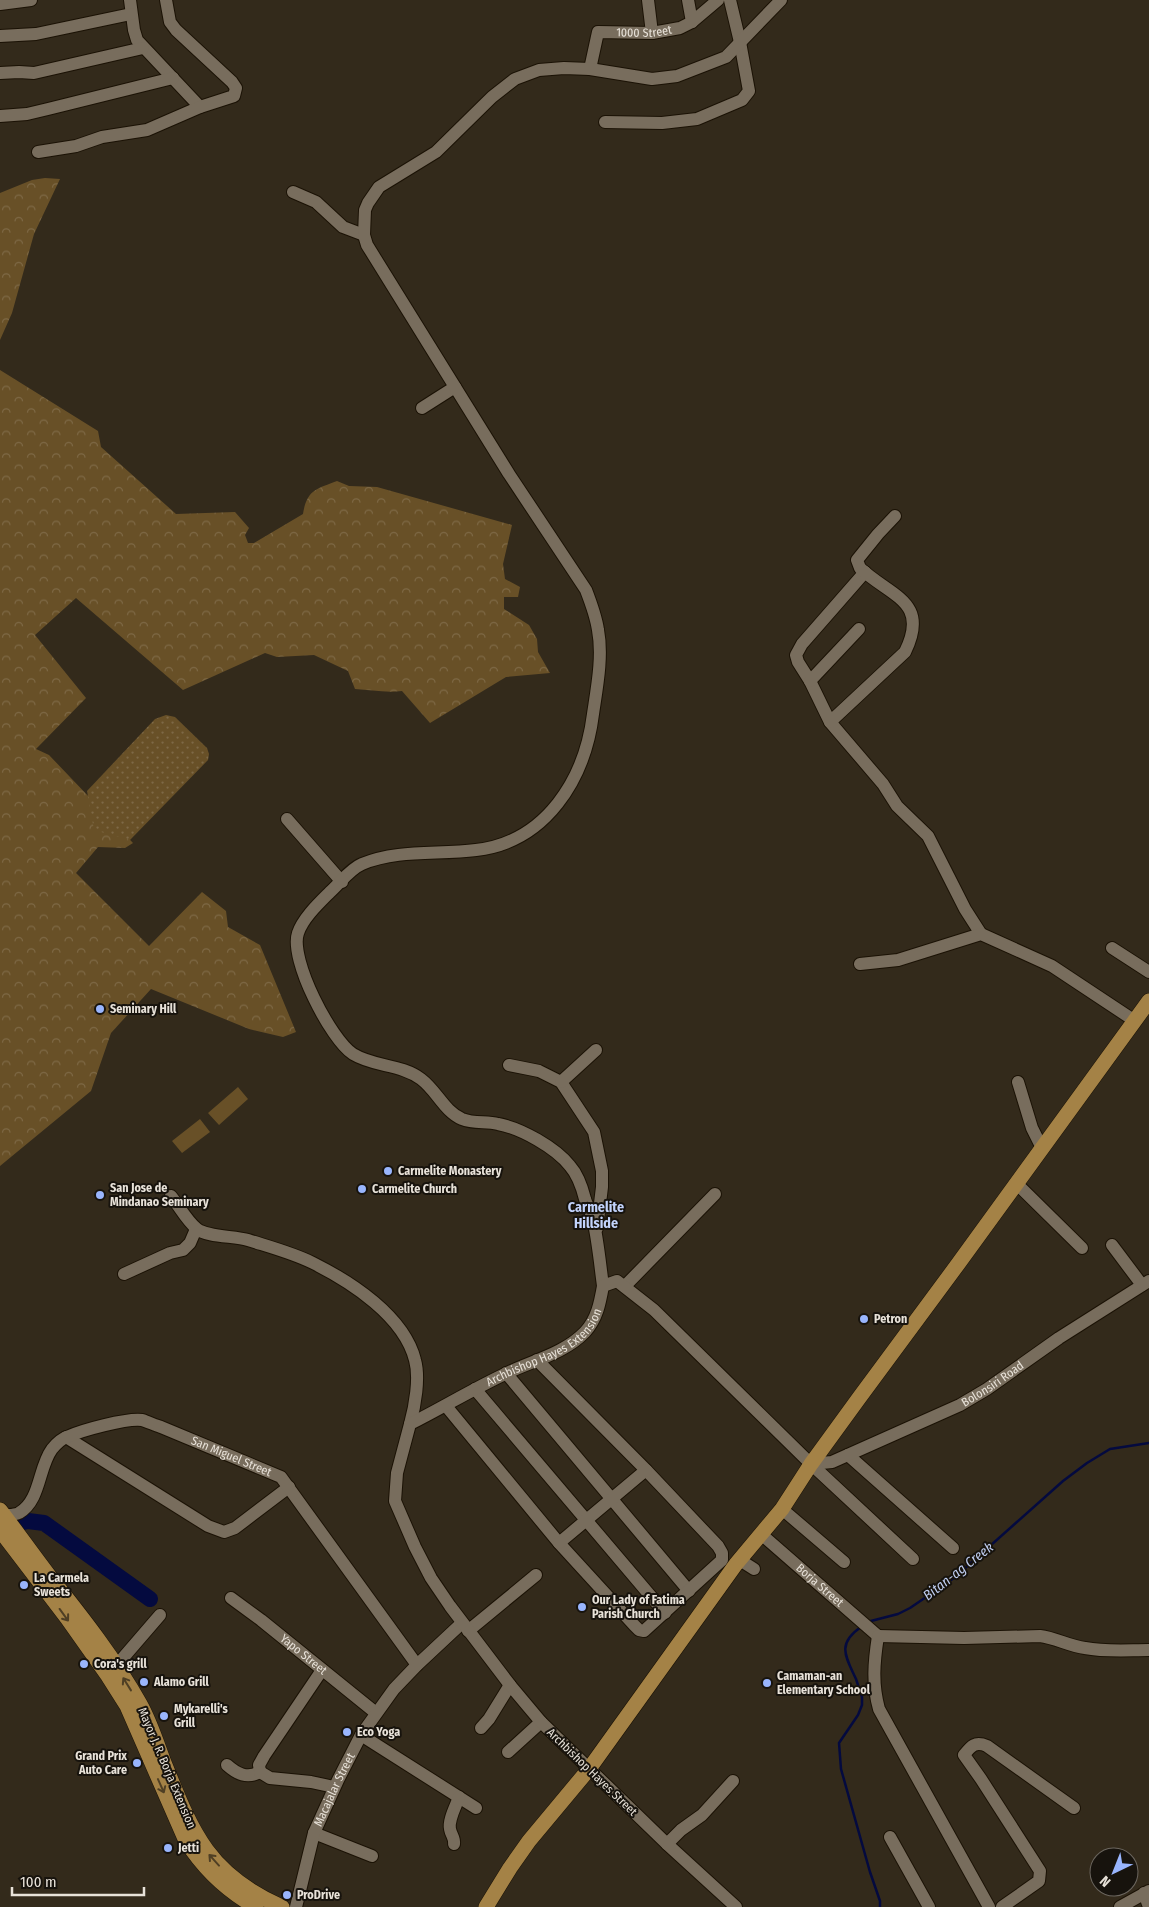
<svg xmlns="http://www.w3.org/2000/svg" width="1149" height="1907" font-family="'Fira Sans Condensed',sans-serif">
	<defs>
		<pattern id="forest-crowns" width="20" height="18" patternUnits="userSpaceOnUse" patternTransform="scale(1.25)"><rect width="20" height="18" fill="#685027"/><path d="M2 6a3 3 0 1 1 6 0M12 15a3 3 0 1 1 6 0" fill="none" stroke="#7e6946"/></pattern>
		<pattern id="garden-dots" width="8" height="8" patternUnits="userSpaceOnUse" patternTransform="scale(1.25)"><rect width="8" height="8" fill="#685027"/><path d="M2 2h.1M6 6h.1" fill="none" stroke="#7e6946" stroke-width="1.8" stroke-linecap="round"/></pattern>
	</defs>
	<rect width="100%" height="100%" fill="#332a1b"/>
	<path fill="#685027" d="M238,1087L248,1099L219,1125L208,1113Z
		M200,1119L210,1132L182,1153L172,1141Z"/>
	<path fill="url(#forest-crowns)" d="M45,178L60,179L34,234L12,313L0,340V193L32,180Z
		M0,370L98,431L101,447L176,514L235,512L249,528L245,535L248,543H254L303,514C307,489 317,489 337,481L349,486L377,487L512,525L503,564L505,579L520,587L518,597H504V609L529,625L537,639L538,652L550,673L506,677L430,723L402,691C386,693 371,690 355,689L348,671L314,655L277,657L265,653L183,690L76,598L35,635L86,698L36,749L49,755L133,843L125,848L98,847L76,873L149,946L202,892L226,911L228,927L260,945L296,1032L283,1037L249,1029L151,989L111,1033L91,1091L0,1166Z"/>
	<path fill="url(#garden-dots)" d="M166,715L175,717L207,748L209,754L208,760L130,840L94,830L87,791L155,719Z"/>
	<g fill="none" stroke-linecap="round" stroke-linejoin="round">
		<path stroke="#040a3f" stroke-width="2.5" d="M867,1622L898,1614L910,1608L954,1578L1063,1481L1087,1463L1110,1449L1149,1443
			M861,1627C836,1644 846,1657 856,1679C858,1685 860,1691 862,1697V1705L858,1715L839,1743L841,1769L870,1872L880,1901V1907"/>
		<path stroke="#040a3f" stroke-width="16" d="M0,1527L28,1521L44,1523L150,1599"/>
		<defs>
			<g id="minor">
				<path d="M130,0L134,30L137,40L200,107"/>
				<path d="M648,0L652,33"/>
				<path d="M688,0L692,22"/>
				<path d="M0,4L31,0"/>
				<path d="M0,36L36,34L131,14"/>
				<path id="s1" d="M590,69L598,32L652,33L680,28L692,22L718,0"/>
				<path d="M0,73L19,72L34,73L143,48"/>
				<path d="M0,116L27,114L48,109L173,78"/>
				<path d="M605,122L662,123L697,119L742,100L749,91L740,42L730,0"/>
				<path d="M38,152L76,146L102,137L147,130L200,107L234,96L236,88L232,82L176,30L170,22L166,0"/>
				<path d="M293,192L316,202L343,227L364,235"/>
				<path d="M422,408L455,387"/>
				<path d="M865,572L802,644L796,655L798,662L810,681L830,722L883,784L897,806L928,836L965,909L981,934"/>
				<path d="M810,681L859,629"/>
				<path d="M830,722L905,652C930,601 891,597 860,568L857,560L878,534L895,516"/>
				<path d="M287,819L342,882"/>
				<path d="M1112,948L1149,972"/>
				<path d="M860,964L898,960L981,934L1052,966L1135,1021"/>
				<path d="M509,1065L539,1071L561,1082L594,1132L602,1171V1187L597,1228"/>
				<path d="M561,1082L596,1050"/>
				<path d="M1018,1082L1032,1128L1042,1148"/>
				<path d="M1017,1184L1082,1248"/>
				<path d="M171,1196C179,1206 187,1221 197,1229C207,1237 235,1236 248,1240C270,1247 293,1253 313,1263C351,1282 404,1316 415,1360C420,1378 415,1406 410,1424"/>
				<path d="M1112,1245L1142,1285"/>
				<path d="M124,1274L170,1253L183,1250L190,1243L196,1229"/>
				<path d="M603,1286C600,1264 598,1241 593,1219C591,1212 587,1206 585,1199C582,1187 578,1175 570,1166C556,1148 521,1128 498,1124C486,1121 474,1124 462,1119C444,1111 437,1091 421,1079C401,1064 374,1067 353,1054C331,1040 289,959 298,933C303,918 319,903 330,892C340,883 350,869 362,864C398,849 438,855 476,850C546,842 585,779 593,714C597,687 603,656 598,630C596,616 591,603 586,590L509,474L367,245L364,235L365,210L368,203L379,187L436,152L492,97L515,79L539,70L564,68L590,69L652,79L677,76L726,57L781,0"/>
				<path d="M625,1286L715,1194"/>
				<path d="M506,1373L689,1591"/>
				<path d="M475,1389L665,1613"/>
				<path d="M446,1406L559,1543L634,1625L639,1630L644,1631L722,1560V1553L718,1546L646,1470L537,1360"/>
				<path d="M66,1437L208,1526L224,1532L235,1528L289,1487"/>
				<path d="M848,1455L953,1548"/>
				<path id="s2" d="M811,1464L832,1462L960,1405L987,1389L1059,1338L1149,1281"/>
				<path d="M782,1509L844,1562"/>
				<path id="s3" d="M0,1516C6,1514 13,1516 19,1513C41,1500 38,1468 52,1449C56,1444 61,1439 67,1437C82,1430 127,1418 142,1420C148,1422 155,1425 161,1427L281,1477L417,1665"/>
				<path id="s4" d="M761,1534L878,1636"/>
				<path d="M559,1543L646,1470"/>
				<path d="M736,1564L743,1562L754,1569"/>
				<path id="s5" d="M231,1598L261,1620L376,1713"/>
				<path d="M468,1631L536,1575"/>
				<path d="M878,1636C874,1662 872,1684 879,1709L989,1907"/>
				<path d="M878,1636L964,1638L1040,1636C1056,1638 1069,1646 1085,1648C1106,1652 1128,1650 1149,1650"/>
				<path d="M116,1666L160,1615"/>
				<path d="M481,1728L489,1719L510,1685"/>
				<path d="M361,1735L476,1808"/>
				<path d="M508,1752L541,1722"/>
				<path d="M227,1765C237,1774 247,1779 260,1772"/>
				<path d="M260,1772L259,1765L264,1756L322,1670"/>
				<path d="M260,1772L270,1778L311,1782L334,1787"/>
				<path d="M314,1833L372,1856"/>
				<path d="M890,1837L929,1907"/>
				<path d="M454,1844C455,1838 451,1835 450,1829C448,1820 456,1806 459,1797"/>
				<path d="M667,1844L681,1830L702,1815L733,1781"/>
				<path d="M1144,1893L1149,1907"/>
				<path id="s6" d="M296,1907L314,1833L338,1780L361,1735L394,1689L417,1665L462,1623"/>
				<path id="s7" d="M736,1907L667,1844L541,1722L510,1685L450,1606L431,1578L415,1547L395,1501L397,1473L410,1424C442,1408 473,1389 505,1374C531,1361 564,1354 585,1332C597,1319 600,1303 603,1286L617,1281L654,1310L811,1464L913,1559"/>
				<path d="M1002,1907L1039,1881L1040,1871L981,1779L964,1755C971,1746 975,1741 987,1746L1074,1808"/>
				<path d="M1120,1907L1149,1891"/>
			</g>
			<path id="major" d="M0,1510C17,1532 33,1555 50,1577C82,1617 115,1659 140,1704C150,1722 156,1741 163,1760C192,1832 207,1874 282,1907
				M0,1530L67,1618L108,1676L127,1706L186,1841C204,1869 227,1891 256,1907
				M486,1907L510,1868L529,1841L589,1769L736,1564L782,1509L811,1464L859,1398L958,1264L1149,1001"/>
		</defs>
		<use href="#minor" stroke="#1b1205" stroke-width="14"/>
		<use href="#major" stroke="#1b1205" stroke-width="16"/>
		<use href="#minor" stroke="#786d5d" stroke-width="12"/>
		<use href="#major" stroke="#a48246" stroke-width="15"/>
	</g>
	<defs><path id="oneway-shaft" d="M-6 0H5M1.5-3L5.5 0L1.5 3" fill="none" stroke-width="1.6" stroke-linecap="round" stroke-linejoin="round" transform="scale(1.25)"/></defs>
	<g stroke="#4f3f24">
		<use href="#oneway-shaft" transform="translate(64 1615) rotate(54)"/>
		<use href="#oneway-shaft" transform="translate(127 1684) rotate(-122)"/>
		<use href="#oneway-shaft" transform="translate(161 1786) rotate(66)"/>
		<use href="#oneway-shaft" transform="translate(214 1860) rotate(-132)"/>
	</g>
	<g fill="#99b5fd" stroke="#17130d" stroke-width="2">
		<circle cx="100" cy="1009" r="5"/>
		<circle cx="388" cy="1171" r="5"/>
		<circle cx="362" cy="1189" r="5"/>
		<circle cx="100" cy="1195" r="5"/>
		<circle cx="864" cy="1319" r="5"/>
		<circle cx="24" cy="1585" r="5"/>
		<circle cx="582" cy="1607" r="5"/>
		<circle cx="84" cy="1664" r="5"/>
		<circle cx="144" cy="1682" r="5"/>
		<circle cx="767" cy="1683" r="5"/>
		<circle cx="164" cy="1716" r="5"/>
		<circle cx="347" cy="1732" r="5"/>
		<circle cx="137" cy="1763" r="5"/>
		<circle cx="168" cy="1848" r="5"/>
		<circle cx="287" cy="1895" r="5"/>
	</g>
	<g text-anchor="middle" stroke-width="4" stroke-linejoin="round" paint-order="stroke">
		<g font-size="12" fill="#e8e2d9" stroke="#17130d">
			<text dy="4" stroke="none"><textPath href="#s1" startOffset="84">1000 Street</textPath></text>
			<text dy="4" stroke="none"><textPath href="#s7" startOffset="770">Archbishop Hayes Extension</textPath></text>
			<text dy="4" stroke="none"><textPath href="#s2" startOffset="200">Bolonsiri Road</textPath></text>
			<text dy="4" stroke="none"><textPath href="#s3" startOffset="286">San Miguel Street</textPath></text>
			<text dy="4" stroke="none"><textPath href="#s4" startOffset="78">Borja Street</textPath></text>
			<text dy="4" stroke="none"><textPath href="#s5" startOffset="92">Yapo Street</textPath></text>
			<text transform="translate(167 1768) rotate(67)" y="4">Mayor J. R. Borja Extension</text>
			<text transform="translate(592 1772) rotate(44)" y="4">Archbishop Hayes Street</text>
			<text dy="4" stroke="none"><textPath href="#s6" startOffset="124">Macajalar Street</textPath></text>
		</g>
		<g font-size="12" font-weight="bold" fill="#e8e2d9" stroke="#17130d" text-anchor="start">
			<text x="110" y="1013">Seminary Hill</text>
			<text x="398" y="1175">Carmelite Monastery</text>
			<text x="110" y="1192">San Jose de<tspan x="110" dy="14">Mindanao Seminary</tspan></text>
			<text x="372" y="1193">Carmelite Church</text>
			<text x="874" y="1323">Petron</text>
			<text x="34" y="1582">La Carmela<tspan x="34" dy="14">Sweets</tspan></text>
			<text x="592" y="1604">Our Lady of Fatima<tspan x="592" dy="14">Parish Church</tspan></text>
			<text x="94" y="1668">Cora's grill</text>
			<text x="777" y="1680">Camaman-an<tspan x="777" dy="14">Elementary School</tspan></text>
			<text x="154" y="1686">Alamo Grill</text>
			<text x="174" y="1713">Mykarelli's<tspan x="174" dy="14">Grill</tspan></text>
			<text x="357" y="1736">Eco Yoga</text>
			<text x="127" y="1760" text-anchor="end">Grand Prix<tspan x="127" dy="14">Auto Care</tspan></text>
			<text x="178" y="1852">Jetti</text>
			<text x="297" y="1899">ProDrive</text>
		</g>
		<g font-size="14" font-weight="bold" fill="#c2d3fc" stroke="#17130d">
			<text x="596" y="1212">Carmelite<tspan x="596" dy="16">Hillside</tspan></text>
		</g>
		<g font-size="14" font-style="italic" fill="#bfcdf0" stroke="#17130d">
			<text transform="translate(958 1571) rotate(-38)" y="5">Bitan-ag Creek</text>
		</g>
	</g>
	<g transform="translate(1114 1872) rotate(223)"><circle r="24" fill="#17130d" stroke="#6b665f"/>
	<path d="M0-4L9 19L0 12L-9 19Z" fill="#99b5fd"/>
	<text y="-8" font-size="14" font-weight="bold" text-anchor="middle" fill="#e8e2d9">N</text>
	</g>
	<path d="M12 1887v8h132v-8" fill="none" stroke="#e8e2d9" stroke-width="2.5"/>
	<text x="20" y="1887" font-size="15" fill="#e8e2d9" stroke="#17130d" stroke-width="4" paint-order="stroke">100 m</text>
</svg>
